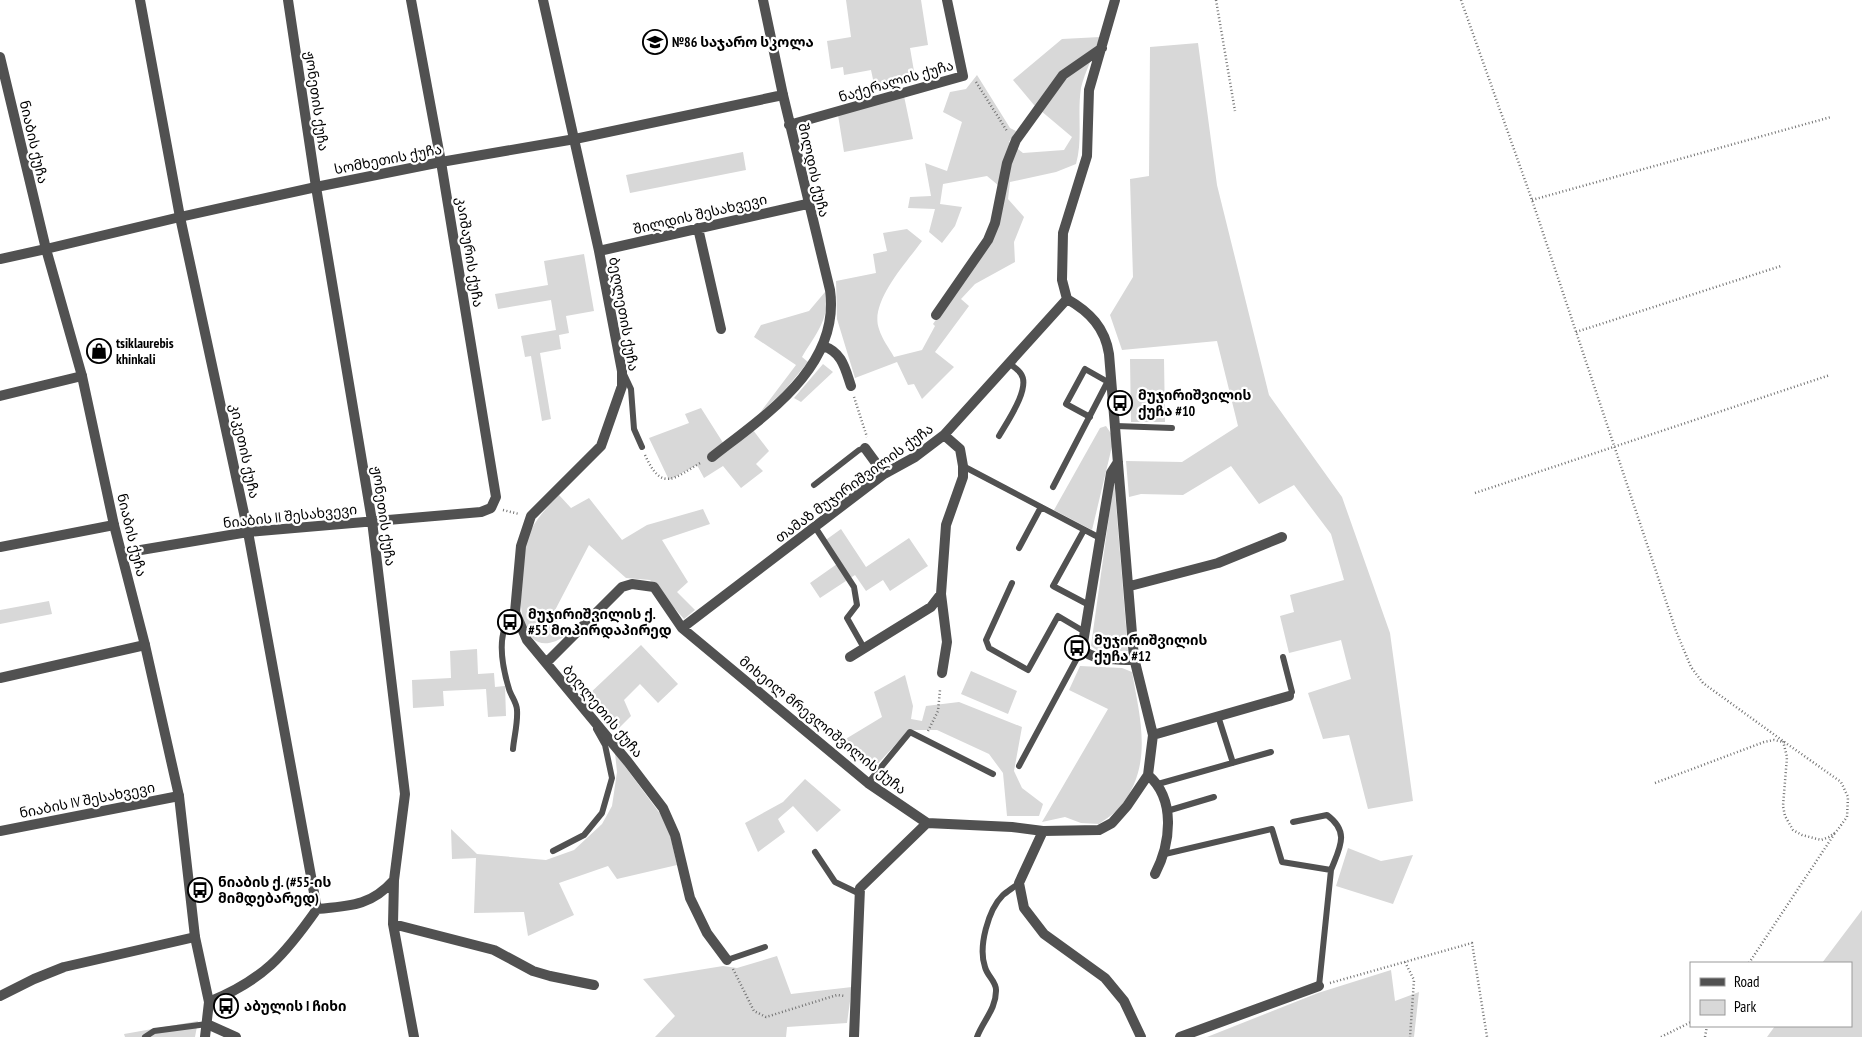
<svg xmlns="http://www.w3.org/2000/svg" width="1862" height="1037" font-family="'PT Sans Narrow','Noto Sans Georgian',sans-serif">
	<rect width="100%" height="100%" fill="#fff"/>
	<path fill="#d8d8d8" d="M846,0H921L928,45L910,48L915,77L874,84L871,70L844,75L843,67L831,69L827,41L851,37Z
		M1100,37C1095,52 1084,74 1081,88C1077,114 1083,139 1076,164L1056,172L1010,182L1008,199L1024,217L1014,242L1015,262L975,284L961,299L969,306L935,352L954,367L922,399L914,384L908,385L897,362L855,378L837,319L836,281L876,273L873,254L887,251L883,233L907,229L922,241C907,262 869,302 879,329C882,339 889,348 894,357L922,350L935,326L933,324L992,238L1004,190L987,176L943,184L940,204L962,207L955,226L942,243L929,232L935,209L908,208L910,197L931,196L925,163L947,171L962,122L943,112L950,92L966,89L977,75L1010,128L1016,131L1009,142L1023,153L1064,150L1072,137L1034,105L1013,80L1062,39Z
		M1198,43L1217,185L1269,395L1342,497L1390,633L1413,801L1368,809L1349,735L1323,739L1308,693L1351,679L1341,640L1289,653L1280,616L1294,612L1290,595L1344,580L1331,534L1294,485L1259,504L1231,466L1183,495L1141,494L1129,497L1126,461L1182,462L1238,426L1217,341L1122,350L1110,315L1133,277L1130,179L1149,176L1150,47Z
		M904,96L913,139L844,152L838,115Z
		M743,152L746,170L630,193L626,175Z
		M584,254L594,311L566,316L569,333L559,335L561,349L540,353L551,419L542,421L531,356L525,357L521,336L556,330L551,300L498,309L495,294L548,285L544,261Z
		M825,292C831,318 815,335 802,357L808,362L785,390L759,414L796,365L754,337L761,325L809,311Z
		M1130,359H1164L1165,422H1131Z
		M823,364L833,372L801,402L794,398Z
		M701,408L727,449L753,430L769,451L756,464L763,471L741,488L723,466L704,478L697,465L669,480L649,438L689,423L685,414Z
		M1106,426L1114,438L1092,530L1054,510L1100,428Z
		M1114,480L1128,651H1098L1091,646Z
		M559,495L571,508L589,498L622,540L647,525L703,509L710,524L662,540L688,582L677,592L695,610L684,619L650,580L626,578L589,545L552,616L568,634C515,672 517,584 523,553C527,529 542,512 559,495Z
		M841,529L866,567L909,538L928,566L890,591L883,580L866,591L855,575L820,598L810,583L837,564L823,542Z
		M49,601L52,614L0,624V610Z
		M641,645L678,684L658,703L640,684L624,700L631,716L618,729L587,696Z
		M477,649L478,674L494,673L495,687L505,686L506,716L488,717L486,689L443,691L444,706L413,708L412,680L451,678L450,651Z
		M1080,666L1122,668L1132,672C1140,718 1154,766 1120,807C1115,813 1106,819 1099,824L1081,823L1065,817L1042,822L1108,709L1069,690Z
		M971,671L1017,691L1008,714L961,694Z
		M905,675L913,706L911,719L922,721L926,706L959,702L1022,727L1014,771L1022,788L1043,804L1039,816H1007L1003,773L989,754L937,730H909L872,770L851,755L844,740L882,717L874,692Z
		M615,753L661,815L670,834L677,865L617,879L608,866L559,883L574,915L528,936L524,912L474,913L476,858L452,859L451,829L477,854L546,860L574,850L602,824L612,806L617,772Z
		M805,779L841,810L817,832L793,806L778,819L785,832L758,852L745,823L783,802Z
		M1348,848L1381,861L1413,855L1393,904L1336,886Z
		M1862,910V1037H1767L1775,1026H1851V963H1822Z
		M777,956L791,994L852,987L847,1023L787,1027L786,1037H655L675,1016L643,979L723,966L737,968Z
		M1391,970L1395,1001L1419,992L1414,1037H1207L1318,993Z
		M198,1021L195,1037H125L124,1034Z"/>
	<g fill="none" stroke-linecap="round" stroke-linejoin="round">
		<path stroke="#737373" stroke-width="2.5" stroke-dasharray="1 2.5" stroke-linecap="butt" d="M1216,0L1235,111
			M1461,0L1532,200L1676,631L1691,667L1703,683L1783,741L1841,782L1848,797L1847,817L1836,832L1829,837L1821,840L1802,835L1793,830L1785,816L1783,806L1787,757L1783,741
			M976,82L1007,131
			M1532,200L1831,117
			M1576,332L1781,266
			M854,397L867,437
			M645,455C662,493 674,478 702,462
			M1475,493L1830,375
			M503,510L519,514
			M928,731L938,711L940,690
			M1655,783L1764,742L1774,740L1783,742
			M1405,962L1414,980L1410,1037
			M1749,963L1835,833
			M733,969L754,1011L766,1017L837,995L845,996
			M1330,983L1472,943L1487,1037
			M1661,1037L1691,1022
			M1705,1037L1707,1026"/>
		<path stroke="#515151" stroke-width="6" d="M623,372L631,389L634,429L642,447
			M1090,417L1066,404L1085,369L1108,382
			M1116,426L1172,428
			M999,436C1007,422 1031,388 1021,374C1019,370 1012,366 1009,363
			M963,466L1100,538
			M814,485L859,450L865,448
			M1053,487L1110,377
			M815,527L854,587L857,605L847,618L864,648
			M1084,530L1053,586L1089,605
			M1019,548L1041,507
			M1012,583L986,640L989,648L1028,670L1058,616L1085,632
			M1283,657L1292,692L1289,696
			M1218,716L1233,763
			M513,749C514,737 518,723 517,710C517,703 511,696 509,689C502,666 495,630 515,612
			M1019,766L1082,649
			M868,783L910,732L993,774
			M1158,784L1271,752
			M1167,811L1214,797
			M1293,822L1327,815C1350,832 1340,847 1331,870
			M553,851L584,835L602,813L612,778L605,745L596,729
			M815,852L835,882L858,893
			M1165,854L1272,829L1282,862L1331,870L1319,986
			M727,960L765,947
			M145,1037L154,1031L207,1024
			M977,1037C983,1021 996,1009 996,991C997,982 987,976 985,967C978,947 988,910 1003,895C1008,891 1014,887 1019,883"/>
		<path stroke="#515151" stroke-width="10" d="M140,0L180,217L248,532L317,909
			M288,0L316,187L372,521L405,794L394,880L393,924L414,1037
			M543,0L599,251L622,371V386L601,446L531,516L521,546L515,612L527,640L628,762L663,808L675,835L690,898L707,933L727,960
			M789,125L963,76L947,0
			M698,228L721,329
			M599,251L807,204
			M0,259L46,249
			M936,315L988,240L995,223L1007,163L1016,140L1063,75L1102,48
			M823,346C842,352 845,368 851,386
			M0,396L82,376
			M865,448L884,474
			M712,457C764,416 841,367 830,290L783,95
			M1118,462L1111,473L1082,649C1093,661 1114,659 1129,660L1134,658
			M0,547L114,525
			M123,553L248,532L481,512L491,508L496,497L441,162L411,0
			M1130,586L1218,563L1282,537
			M682,628L884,474L915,457L944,435L1067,299
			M850,657L931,607L941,594
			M546,663L622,587L632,584L654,587L682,628L868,783L927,823L1012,827L1043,831L1099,830L1112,823L1127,806L1148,775L1153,735L1134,658L1109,354C1105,328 1090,312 1067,299L1062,280L1063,233L1087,156L1089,90L1115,0
			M942,673L947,642L941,594L946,525L963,477V466L960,449L944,435
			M0,678L145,645
			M1153,735L1289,696
			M1148,775C1176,799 1171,843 1155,874
			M0,831L179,796
			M1043,831L1019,883L1024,908L1044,934L1105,978L1124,1001L1141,1037
			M393,924L494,950L533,971L550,976L594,985
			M0,996L34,979L64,967L195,937
			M209,1002C263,980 284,956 317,909C350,906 371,906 394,880
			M207,1024L236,1037
			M854,1037L860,888L927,823
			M1180,1037L1319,986"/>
		<path stroke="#515151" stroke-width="10" d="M0,57L46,249L82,376L114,525L145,645L179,796L195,937L209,1002L205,1037
			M46,249L180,217L316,187L441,162L575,139L783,95L763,0"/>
	</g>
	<defs>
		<symbol id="school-ring" viewBox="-11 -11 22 22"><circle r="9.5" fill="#fff" stroke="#000" stroke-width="1.5"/><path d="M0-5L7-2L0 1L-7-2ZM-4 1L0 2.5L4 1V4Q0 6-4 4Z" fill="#000"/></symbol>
		<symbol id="shop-ring" viewBox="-11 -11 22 22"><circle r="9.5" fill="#fff" stroke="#000" stroke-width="1.5"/><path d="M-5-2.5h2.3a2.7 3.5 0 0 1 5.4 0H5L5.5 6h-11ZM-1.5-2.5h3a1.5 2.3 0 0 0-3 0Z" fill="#000"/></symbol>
		<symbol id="bus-ring" viewBox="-11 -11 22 22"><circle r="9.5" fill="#fff" stroke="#000" stroke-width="1.5"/><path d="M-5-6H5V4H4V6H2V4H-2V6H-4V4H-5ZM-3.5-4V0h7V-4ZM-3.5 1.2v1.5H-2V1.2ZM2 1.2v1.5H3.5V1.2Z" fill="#000"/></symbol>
	</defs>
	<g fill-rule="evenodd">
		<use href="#school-ring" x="641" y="28" width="28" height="28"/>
		<use href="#shop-ring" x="85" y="337" width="28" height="28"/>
		<use href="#bus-ring" x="1106" y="389" width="28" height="28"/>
		<use href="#bus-ring" x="496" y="608" width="28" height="28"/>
		<use href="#bus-ring" x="1063" y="634" width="28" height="28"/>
		<use href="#bus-ring" x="186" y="876" width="28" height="28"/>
		<use href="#bus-ring" x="212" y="992" width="28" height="28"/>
	</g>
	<g text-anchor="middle" stroke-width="4.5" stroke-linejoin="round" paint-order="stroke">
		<g font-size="14" font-weight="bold" fill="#000" stroke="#fff" text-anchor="start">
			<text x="672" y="47">№86 საჯარო სკოლა</text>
			<text x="116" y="348">tsiklaurebis<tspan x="116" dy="16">khinkali</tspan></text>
			<text x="1138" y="400">მუჯირიშვილის<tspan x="1138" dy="16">ქუჩა #10</tspan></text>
			<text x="528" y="619">მუჯირიშვილის ქ.<tspan x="528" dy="16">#55 მოპირდაპირედ</tspan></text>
			<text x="1094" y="645">მუჯირიშვილის<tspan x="1094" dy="16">ქუჩა #12</tspan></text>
			<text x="218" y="887">ნიაბის ქ. (#55-ის<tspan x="218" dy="16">მიმდებარედ)</tspan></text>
			<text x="244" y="1011">აბულის I ჩიხი</text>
		</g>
		<g font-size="14" fill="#000" stroke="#fff">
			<text transform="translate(896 81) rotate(-16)" y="5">ნაქერალის ქუჩა</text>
			<text transform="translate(317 101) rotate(82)" y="5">ჟონეთის ქუჩა</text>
			<text transform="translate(34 142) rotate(77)" y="5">ნიაბის ქუჩა</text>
			<text transform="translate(388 159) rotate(-11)" y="5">სომხეთის ქუჩა</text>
			<text transform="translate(814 170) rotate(77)" y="5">შილდის ქუჩა</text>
			<text transform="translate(700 214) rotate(-13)" y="5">შილდის შესახვევი</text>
			<text transform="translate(470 252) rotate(81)" y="5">კაიშაურის ქუჩა</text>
			<text transform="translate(624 314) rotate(80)" y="5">ბეღლეთის ქუჩა</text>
			<text transform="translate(245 451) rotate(78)" y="5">კიკეთის ქუჩა</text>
			<text transform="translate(854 483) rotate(-36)" y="5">თამაზ მუჯირიშვილის ქუჩა</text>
			<text transform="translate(290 516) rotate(-6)" y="5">ნიაბის II შესახვევი</text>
			<text transform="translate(384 516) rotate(82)" y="5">ჟონეთის ქუჩა</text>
			<text transform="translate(132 535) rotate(76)" y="5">ნიაბის ქუჩა</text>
			<text transform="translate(603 711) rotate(50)" y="5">ბეღლეთის ქუჩა</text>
			<text transform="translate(823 725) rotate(39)" y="5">მიხეილ მრევლიშვილის ქუჩა</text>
			<text transform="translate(87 800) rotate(-11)" y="5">ნიაბის IV შესახვევი</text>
		</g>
	</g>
	<rect x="1690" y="962" width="162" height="65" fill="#ffffff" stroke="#999999"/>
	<rect x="1700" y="978" width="25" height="8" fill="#515151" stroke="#999999"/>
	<text x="1734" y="987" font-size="15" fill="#000000">Road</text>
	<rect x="1700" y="1000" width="25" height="15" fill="#d8d8d8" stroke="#999999"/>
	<text x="1734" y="1012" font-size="15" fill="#000000">Park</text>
</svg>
